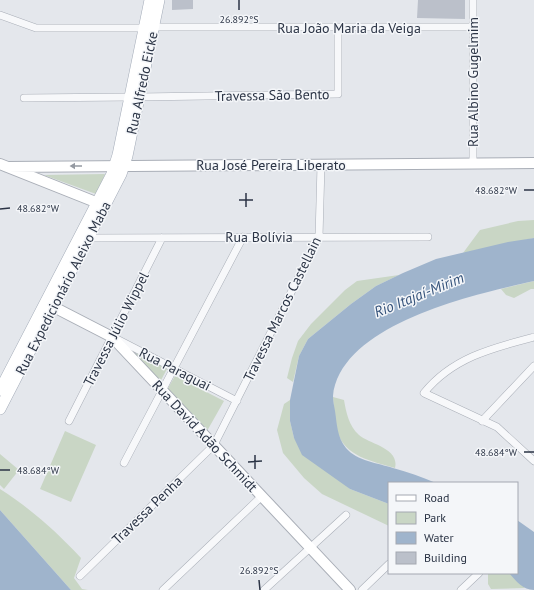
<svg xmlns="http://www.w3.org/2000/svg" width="534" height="590" font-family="'PT Sans',sans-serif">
	<rect width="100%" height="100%" fill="#e4e7ec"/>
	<path fill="#c9d6c5" d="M105,174L96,194L44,175Z
		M534,220V238L463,253L480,230L518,221Z
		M399,275L376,286L351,304L308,339L299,356L293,382L287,378L292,358L298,341L311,324L345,290L357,281Z
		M534,281V289H531L514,298L506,295L501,289Z
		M128,349L167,369L160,382Z
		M175,376L224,401L207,431L167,390Z
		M333,397L344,400C346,412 349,426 359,435C369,444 400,448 395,468C372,461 345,457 337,431C334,421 334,408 333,397Z
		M290,400V421L294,438L350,489L389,504V526L322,494L304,478L283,453L277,430L284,404Z
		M65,431L96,445L71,502L40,489Z
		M0,454L19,470L4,489L0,485Z
		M0,489C31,509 56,531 81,558L74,578L82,589L88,590H71L0,510Z
		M488,573H511L525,588L491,589L488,584Z"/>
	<path fill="#9fb4cc" d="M534,238V281C476,294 341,323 333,396C333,400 334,406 335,411C337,424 337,437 346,448C357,461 378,463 393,468C408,472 422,477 436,483H389V504L350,489L302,455L294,438L290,421V400L299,356L308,339L351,304L376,286L403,273L436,259L508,242Z
		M0,510L71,590H0Z
		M517,520L534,532V590C523,590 516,581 509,573H517Z"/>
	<path fill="#bbc0ca" d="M172,0H193V9L172,10Z
		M418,0H465V19L417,18Z"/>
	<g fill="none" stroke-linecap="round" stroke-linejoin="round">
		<defs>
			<path id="street" d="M473,0V164
				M0,15L36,28H144
				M153,27H473
				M139,97L338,94V28
				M24,98L130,97
				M89,238L428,237
				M534,337C492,348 452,358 424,393L497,427L534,461
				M117,339L237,401
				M69,421L162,238
				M482,421L534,366
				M124,463L243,237
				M80,576L214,445L319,237L321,165
				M163,590L262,496
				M264,590L346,515
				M362,590L389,564
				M461,590L479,573"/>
			<path id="secondary" d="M0,164L98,203
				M7,167L534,163
				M46,303L112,337L350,590"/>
			<path id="primary" d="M0,390L112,174L118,155L150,0
				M0,409L121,174L127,156L159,0"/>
		</defs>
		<use href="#street" stroke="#a9aeb7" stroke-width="8"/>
		<use href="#secondary" stroke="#a9aeb7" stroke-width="12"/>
		<use href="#primary" stroke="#a3abb8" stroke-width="12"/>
		<use href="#street" stroke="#f7f8fa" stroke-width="7"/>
		<use href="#secondary" stroke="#fff" stroke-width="10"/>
		<use href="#primary" stroke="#fff" stroke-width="11"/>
	</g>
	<defs><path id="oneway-solid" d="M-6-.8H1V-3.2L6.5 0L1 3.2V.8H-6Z"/></defs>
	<use fill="#959aa2" href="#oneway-solid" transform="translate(76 166) rotate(180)"/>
	<path fill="none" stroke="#2b3445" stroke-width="1.5" d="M239,0V10M524,190H534M246,193V207M239,200H253M0,209L10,208M524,452H534M255,455V469M248,462L262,461M0,470H10M259,580L260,590"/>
	<g text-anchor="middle" stroke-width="3" stroke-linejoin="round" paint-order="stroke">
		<g font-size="14" fill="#2b3445" stroke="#f4f6f9">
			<text x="349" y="33">Rua João Maria da Veiga</text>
			<text transform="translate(473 82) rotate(-90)" y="5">Rua Albino Gugelmim</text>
			<text transform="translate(142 83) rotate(-78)" y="5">Rua Alfredo Eicke</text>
			<text transform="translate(272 95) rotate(-1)" y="5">Travessa São Bento</text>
			<text x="271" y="170">Rua José Pereira Liberato</text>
			<text x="259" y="242">Rua Bolívia</text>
			<text transform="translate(63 288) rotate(-63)" y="5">Rua Expedicionário Aleixo Maba</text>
			<text transform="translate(282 309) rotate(-64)" y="5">Travessa Marcos Castellain</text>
			<text transform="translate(116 329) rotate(-63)" y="5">Travessa Júlio Wippel</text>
			<text transform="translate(175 369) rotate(27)" y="5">Rua Paraguai</text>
			<text transform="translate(205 436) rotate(47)" y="5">Rua David Adão Schmidt</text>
			<text transform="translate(147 510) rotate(-44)" y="5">Travessa Penha</text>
		</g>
		<g font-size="15" font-style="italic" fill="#34527a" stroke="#f4f6f9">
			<text transform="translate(419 295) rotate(-22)" y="5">Rio Itajaí-Mirim</text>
		</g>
	</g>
	<g font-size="10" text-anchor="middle" fill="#2b3445" stroke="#f4f6f9" stroke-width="3" stroke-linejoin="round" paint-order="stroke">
		<text x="239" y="23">26.892°S</text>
		<text x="496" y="194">48.682°W</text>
		<text x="38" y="212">48.682°W</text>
		<text x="496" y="456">48.684°W</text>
		<text x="38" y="474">48.684°W</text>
		<text x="259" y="574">26.892°S</text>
	</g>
	<rect x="388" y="482" width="130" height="92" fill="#f4f6f9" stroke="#a4a8b1"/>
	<rect x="396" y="495" width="20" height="6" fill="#ffffff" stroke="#a4a8b1"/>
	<text x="424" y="502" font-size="12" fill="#2b3445">Road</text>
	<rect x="396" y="512" width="20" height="12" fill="#c9d6c5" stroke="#a4a8b1"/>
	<text x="424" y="522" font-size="12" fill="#2b3445">Park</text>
	<rect x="396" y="532" width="20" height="12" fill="#9fb4cc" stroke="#a4a8b1"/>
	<text x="424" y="542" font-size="12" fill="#2b3445">Water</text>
	<rect x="396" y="552" width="20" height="12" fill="#bbc0ca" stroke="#a4a8b1"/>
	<text x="424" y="562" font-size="12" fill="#2b3445">Building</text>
</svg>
